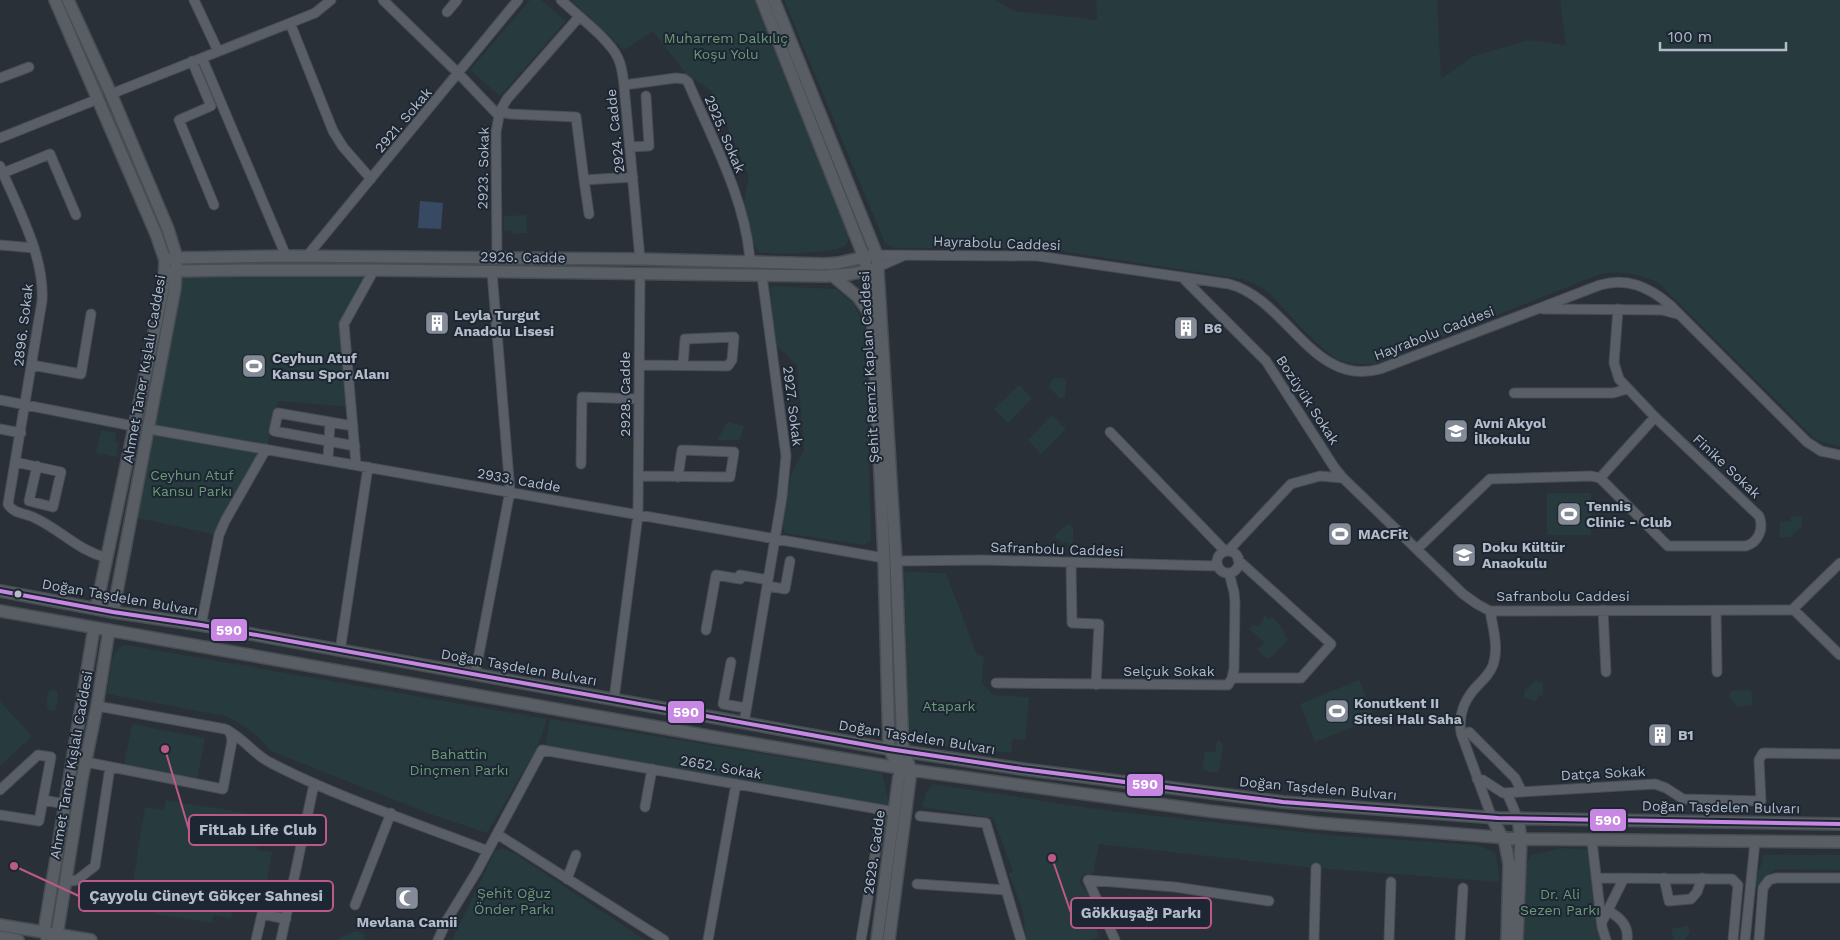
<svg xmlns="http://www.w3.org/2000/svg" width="1840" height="940" font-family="'Work Sans',sans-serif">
	<rect width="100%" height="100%" fill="#2a3038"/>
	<path fill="#273a3e" d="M530,0H541L566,21L500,96L470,70Z
		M571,0H758L846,223L849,238C848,240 847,243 846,245C837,254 774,254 760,253L755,246L744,206L745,195L749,177L714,95L710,90L686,74L653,31L624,50Z
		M784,0H995L1014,11L1097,20L1096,0H1437L1441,79L1471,57L1528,40L1566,45L1560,0H1840V447L1822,442L1813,437L1659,283C1639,274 1621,270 1600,274L1375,364C1365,364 1354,365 1344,362C1322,354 1288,312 1270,294L1259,286L1243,279L1041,248H894L885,243Z
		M526,215L527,233L511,234V230H504V216Z
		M374,270L346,318L352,407L278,401L266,449L219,535L132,517L177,271Z
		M770,286L836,289L853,303L865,325L871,541L864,545L785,533L782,525L792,472L804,450L797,365L775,344Z
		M1054,377L1066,379L1065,397L1060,398L1048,387Z
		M1019,385L1032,398L1008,423L994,409Z
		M1052,415L1066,429L1041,454L1028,440Z
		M728,422L744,426L740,440H717Z
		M101,430L116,433L115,442L119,443L116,457L96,453Z
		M1547,493H1591V535H1547Z
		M1791,516L1802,517V529H1798L1791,537H1779L1780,522H1791Z
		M1069,523L1073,528V541L1069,546L1067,542L1062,543L1054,536Z
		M906,572L946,573L977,655L984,656L982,683L993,695L1029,697L1025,740L1013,739L1011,753L918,743L912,738L909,724L904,574Z
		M1266,615L1267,619L1273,618C1278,622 1280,627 1285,632L1283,634L1289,640L1270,658H1266L1257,650L1264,642L1249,629L1253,625L1258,626L1263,621L1261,620Z
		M126,645L547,719L537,748L487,833L433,815L271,751C258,735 244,725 225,716L107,694L112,659L119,647Z
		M1359,680L1375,718L1315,742L1300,704Z
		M1536,680L1543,683V695L1538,696L1536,701L1524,698V691Z
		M52,690L57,691L58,703L55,710L50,711L47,708V699L49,691Z
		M1751,690L1753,705L1737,707L1729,697L1731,691Z
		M0,701L32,736L0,766Z
		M550,719L882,773L890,807L545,747Z
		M132,724L205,738L197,780L124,765Z
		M1217,741H1220L1223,747L1219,773L1202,770L1205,751L1215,752Z
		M933,784L1102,810L1329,835L1477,845L1495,852L1498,867L1499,882L1306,867L1099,844L1093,874H1084L1079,881L1095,904L1092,915L1099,937L1091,940H1026L1023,911L1009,874L1013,871L993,818L922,807L926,792Z
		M166,800L247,813L246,821L261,824L257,850L272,852L266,886L252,884L248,911L233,908L231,918L213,915L212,923L155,914V906L139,904V897L131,895L145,807L164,810Z
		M502,848L517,855L645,940H452L495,851Z
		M1564,848L1588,850L1603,940H1523L1525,871L1530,855Z
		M1763,855H1840V870L1775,869L1755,889L1758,871L1760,869Z
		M1688,925L1690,932L1684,940H1674L1671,929Z
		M355,931L366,934L364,940H339V938Z"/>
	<path fill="#384963" d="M420,201L443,203L441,229L418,228Z"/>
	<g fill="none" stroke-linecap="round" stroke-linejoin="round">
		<defs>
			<path id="street" d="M194,0L218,51
				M383,0L459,74L499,116
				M561,0C576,14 610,40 618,58C622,66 623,76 624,85L640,259
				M447,12L457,0
				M290,23L333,131L343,147L371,179
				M202,58L286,256
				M192,61L211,106L179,120L214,205
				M0,78L29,67
				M624,85L676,78L684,79L688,82C712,139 746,200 750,261
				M111,94L290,23L315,13L331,0
				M500,111L510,114L576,117L584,180L633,177
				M0,138L98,99
				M630,147L649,146L646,96
				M0,166C17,207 45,256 42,301L8,504C13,514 26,513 35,518C61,530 77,550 107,558
				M3,173L50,154L76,215
				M584,180L589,214
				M0,245L34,248
				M877,255L1038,256L1229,284C1287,299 1313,388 1380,369L1600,285C1627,277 1649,287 1670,305L1807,442L1821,451L1840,455
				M307,256L518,0
				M497,259L496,132L500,111L507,99L579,17
				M878,267L903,256
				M1182,277L1266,361L1334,467L1343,478
				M1543,309L1662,310L1677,314
				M32,365L81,374L91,314
				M639,365L728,366L732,360L734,337L685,339L683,365
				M1514,393H1613L1627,389
				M0,400L133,426
				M353,426L278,413L274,431L355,446
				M0,429L21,433
				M149,429L884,558
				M1110,432L1225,551
				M328,460L330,422
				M15,462L61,472L53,507L29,501L37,466
				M581,464L582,397L639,399
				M356,465L344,324L374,270
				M639,476L730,477L734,452L682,450L678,477
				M1600,478L1668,546H1746C1759,542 1764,528 1759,516L1655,417L1619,379L1614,363L1618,309
				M1417,549L1490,479L1591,476L1600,478L1655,417
				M1228,551L1291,484L1320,476L1343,478L1463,594L1477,604L1490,611L1790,610L1793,609L1840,563
				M1217 562a11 11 0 1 1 22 0a11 11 0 1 1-22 0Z
				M896,561L982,560L1217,566
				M1071,563L1072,623L1099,624L1096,685
				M767,586L785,589L790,561
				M1793,609L1840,655
				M1603,610L1606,672
				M1490,611C1493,628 1499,648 1493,665C1490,673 1485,678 1479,684C1465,698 1458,713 1461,733L1492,818
				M1716,611L1717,672
				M201,625L219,535L225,521L266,449
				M706,630L716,575L740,579V575L768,580
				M340,651L368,467
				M731,662L723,704L746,708
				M475,675L510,491L492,272
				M1232,678H1301L1331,644L1238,560
				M996,683L1228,685L1232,678L1234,669L1235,602L1234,592L1229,573
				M614,699L638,515L640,274
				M97,706L225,729C243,737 254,755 271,763C341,799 416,823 488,851
				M744,723L782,497L786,456L762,276
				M1469,732L1515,778L1522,792
				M86,762L223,789L232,741L231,735L228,730
				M1477,779L1483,780L1503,793L1655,784L1666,788L1683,799L1761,801L1759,760L1763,753L1840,754
				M0,790L38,755L51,757L39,821L0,815
				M1507,793L1518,819
				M43,800L65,804
				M645,807L652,769
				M920,816L986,823L1021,940
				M497,834L664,940
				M1592,841L1602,927L1606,940
				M1596,878L1732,879L1738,885L1733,940
				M1664,878L1669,901L1691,899L1697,892L1702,878
				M567,879L576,855
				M65,882L77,880L95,866L110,767
				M917,884L1006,890
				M355,905L391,813
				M1608,911C1620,917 1629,926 1627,940
				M1602,922L1624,878
				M256,940L262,914L286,919
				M281,940L314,784
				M438,940L447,920L477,871L542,750L895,812
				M708,940L736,784
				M861,940L881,818
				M1115,940L1088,880L1175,887L1269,901
				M1314,940L1316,868
				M1389,940L1391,882
				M1460,940L1463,888
				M1745,940L1755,842
				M1759,940L1763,888L1769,880L1776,878H1840"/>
			<path id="secondary" d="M55,0L156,234L165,260L164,285L96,609
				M68,0L111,94L168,229L177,258L175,288L113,612
				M762,0L864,257L871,285L884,558L889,749L900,768L877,940
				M774,0L877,255L896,561L903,751L911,770
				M165,260L177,258L286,256L640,259L824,264L838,263L870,256
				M165,273L177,271L246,270H374L826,276L851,274L874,269
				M832,275L858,297L872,317
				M0,591L113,612L201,625L889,749L1022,769L1283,802L1498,818L1840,824
				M0,611L714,737L911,770L1209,811L1317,823L1521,839L1840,842
				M1492,818L1505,843L1509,864L1507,940
				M0,925L91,940
				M0,937L18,940
				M48,940L44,932L94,628
				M54,940L57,935L82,779L97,706L109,630
				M889,940L911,770
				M1517,940L1521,839L1518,819"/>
		</defs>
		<use href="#street" stroke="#484c53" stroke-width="11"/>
		<use href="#secondary" stroke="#484c53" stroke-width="14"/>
		<use href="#street" stroke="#5a5e66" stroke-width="9"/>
		<use href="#secondary" stroke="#595d64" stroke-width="11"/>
		<defs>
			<path id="bus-1" d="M0,591L113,612L201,625L889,749L1022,769L1283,802L1498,818L1840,824"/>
		</defs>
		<use href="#bus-1" stroke="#1d2633" stroke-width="8"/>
		<use href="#bus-1" stroke="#c787e3" stroke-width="4"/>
	</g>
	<defs>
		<symbol id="building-square" viewBox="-11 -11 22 22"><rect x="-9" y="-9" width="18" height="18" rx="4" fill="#848b96" stroke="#1d2633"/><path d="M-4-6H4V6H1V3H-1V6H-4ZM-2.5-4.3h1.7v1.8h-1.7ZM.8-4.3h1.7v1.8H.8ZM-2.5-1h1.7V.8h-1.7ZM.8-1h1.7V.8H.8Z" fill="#fff"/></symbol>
		<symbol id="stadium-square" viewBox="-11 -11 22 22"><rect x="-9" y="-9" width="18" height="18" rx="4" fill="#848b96" stroke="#1d2633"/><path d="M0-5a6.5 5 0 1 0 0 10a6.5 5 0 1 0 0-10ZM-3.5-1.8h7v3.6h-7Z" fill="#fff"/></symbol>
		<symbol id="school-square" viewBox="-11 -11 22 22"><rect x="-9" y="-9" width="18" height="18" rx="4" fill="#848b96" stroke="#1d2633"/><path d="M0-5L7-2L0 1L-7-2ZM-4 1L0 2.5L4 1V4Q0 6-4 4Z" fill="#fff"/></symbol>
		<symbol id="mosque-square" viewBox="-11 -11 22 22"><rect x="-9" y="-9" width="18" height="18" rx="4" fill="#848b96" stroke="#1d2633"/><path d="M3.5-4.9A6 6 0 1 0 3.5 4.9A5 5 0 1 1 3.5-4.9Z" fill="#fff"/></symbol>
	</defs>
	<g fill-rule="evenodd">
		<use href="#building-square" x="423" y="309" width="28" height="28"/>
		<use href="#building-square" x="1172" y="314" width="28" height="28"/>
		<use href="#stadium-square" x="240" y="352" width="28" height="28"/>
		<use href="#school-square" x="1442" y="417" width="28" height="28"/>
		<use href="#stadium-square" x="1555" y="500" width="28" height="28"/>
		<use href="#stadium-square" x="1326" y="520" width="28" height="28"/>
		<use href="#school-square" x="1450" y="541" width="28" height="28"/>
		<use href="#stadium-square" x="1323" y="697" width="28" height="28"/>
		<use href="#building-square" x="1646" y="721" width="28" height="28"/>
		<use href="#mosque-square" x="393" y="884" width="28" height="28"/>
	</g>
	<circle fill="#b4bcc9" stroke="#1d2633" stroke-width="2" cx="18" cy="594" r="4.5"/>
	<g text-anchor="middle" stroke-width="4" stroke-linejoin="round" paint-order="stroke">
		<g font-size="14" fill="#6b9a76" stroke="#1d2633">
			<text x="726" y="43">Muharrem Dalkılıç<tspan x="726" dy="16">Koşu Yolu</tspan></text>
			<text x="192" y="480">Ceyhun Atuf<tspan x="192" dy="16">Kansu Parkı</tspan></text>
			<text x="949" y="711">Atapark</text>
			<text x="459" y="759">Bahattin<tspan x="459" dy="16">Dinçmen Parkı</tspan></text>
			<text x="514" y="898">Şehit Oğuz<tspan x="514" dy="16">Önder Parkı</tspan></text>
			<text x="1560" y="899">Dr. Ali<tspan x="1560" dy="16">Sezen Parkı</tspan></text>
		</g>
		<g font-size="14" fill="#b4bcc9" stroke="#1d2633">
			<text transform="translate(403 120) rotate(-50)" y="5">2921. Sokak</text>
			<text transform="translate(615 131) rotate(-96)" y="5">2924. Cadde</text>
			<text transform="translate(725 134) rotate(67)" y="5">2925. Sokak</text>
			<text transform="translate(483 168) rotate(-89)" y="5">2923. Sokak</text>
			<text transform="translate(997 243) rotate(2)" y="5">Hayrabolu Caddesi</text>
			<text transform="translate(523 257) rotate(1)" y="5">2926. Cadde</text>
			<text transform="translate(23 325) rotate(-83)" y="5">2896. Sokak</text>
			<text transform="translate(1434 333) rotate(-21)" y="5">Hayrabolu Caddesi</text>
			<text transform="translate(869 367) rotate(-93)" y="5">Şehit Remzi Kaplan Caddesi</text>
			<text transform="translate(144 369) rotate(-80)" y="5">Ahmet Taner Kışlalı Caddesi</text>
			<text transform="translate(625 394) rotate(-90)" y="5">2928. Cadde</text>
			<text transform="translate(1308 400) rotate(57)" y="5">Bozüyük Sokak</text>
			<text transform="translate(793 406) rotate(83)" y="5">2927. Sokak</text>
			<text transform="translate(1727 466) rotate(43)" y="5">Finike Sokak</text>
			<text transform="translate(519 480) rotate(10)" y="5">2933. Cadde</text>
			<text transform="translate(1057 549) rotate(2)" y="5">Safranbolu Caddesi</text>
			<text x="1563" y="601">Safranbolu Caddesi</text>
			<text transform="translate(120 597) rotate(10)" y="5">Doğan Taşdelen Bulvarı</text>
			<text transform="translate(519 667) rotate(10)" y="5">Doğan Taşdelen Bulvarı</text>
			<text x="1169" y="676">Selçuk Sokak</text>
			<text transform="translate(917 737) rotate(9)" y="5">Doğan Taşdelen Bulvarı</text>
			<text transform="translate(71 765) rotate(-80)" y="5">Ahmet Taner Kışlalı Caddesi</text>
			<text transform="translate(721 767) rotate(10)" y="5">2652. Sokak</text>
			<text transform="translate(1603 773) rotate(-3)" y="5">Datça Sokak</text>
			<text transform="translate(1318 788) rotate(5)" y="5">Doğan Taşdelen Bulvarı</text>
			<text transform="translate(1721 807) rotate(1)" y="5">Doğan Taşdelen Bulvarı</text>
			<text transform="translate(874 852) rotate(-82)" y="5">2629. Cadde</text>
		</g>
		<g font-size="14" font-weight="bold" fill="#b4bcc9" stroke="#1d2633" text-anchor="start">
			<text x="454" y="320">Leyla Turgut<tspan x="454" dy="16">Anadolu Lisesi</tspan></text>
			<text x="1204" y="333">B6</text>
			<text x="272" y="363">Ceyhun Atuf<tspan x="272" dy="16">Kansu Spor Alanı</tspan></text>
			<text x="1474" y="428">Avni Akyol<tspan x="1474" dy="16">İlkokulu</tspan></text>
			<text x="1586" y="511">Tennis<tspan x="1586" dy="16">Clinic - Club</tspan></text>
			<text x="1358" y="539">MACFit</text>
			<text x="1482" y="552">Doku Kültür<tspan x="1482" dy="16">Anaokulu</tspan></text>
			<text x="1354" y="708">Konutkent II<tspan x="1354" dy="16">Sitesi Halı Saha</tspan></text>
			<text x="1678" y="740">B1</text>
			<text x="407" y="927" text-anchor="middle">Mevlana Camii</text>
		</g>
	</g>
	<path fill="none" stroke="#bc5a87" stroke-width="2" d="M165 749L189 830M14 866L79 896M1052 858L1071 913"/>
	<g fill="#bc5a87" stroke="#1d2633" stroke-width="2">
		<circle cx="165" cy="749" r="5"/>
		<circle cx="14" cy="866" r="5"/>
		<circle cx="1052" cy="858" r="5"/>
	</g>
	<g fill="#1d2633" stroke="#bc5a87" stroke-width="2">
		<rect x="189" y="815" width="137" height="30" rx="5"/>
		<rect x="79" y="881" width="254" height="30" rx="5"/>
		<rect x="1071" y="898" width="140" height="30" rx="5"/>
	</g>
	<g font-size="15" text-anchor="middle" font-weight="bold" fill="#b4bcc9">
		<text x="258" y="835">FitLab Life Club</text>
		<text x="206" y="901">Çayyolu Cüneyt Gökçer Sahnesi</text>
		<text x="1141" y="918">Gökkuşağı Parkı</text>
	</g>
	<g stroke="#1d2633" stroke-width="2">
		<rect x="210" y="618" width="38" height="24" rx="5" fill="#c787e3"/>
		<rect x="667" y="700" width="38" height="24" rx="5" fill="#c787e3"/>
		<rect x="1126" y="773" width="38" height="24" rx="5" fill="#c787e3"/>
		<rect x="1589" y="808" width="38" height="24" rx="5" fill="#c787e3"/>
	</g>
	<g font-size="14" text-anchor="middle" font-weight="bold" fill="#fff">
		<text x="229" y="635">590</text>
		<text x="686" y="717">590</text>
		<text x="1145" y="789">590</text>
		<text x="1608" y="825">590</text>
	</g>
	<path d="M1660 42v8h126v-8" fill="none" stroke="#b4bcc9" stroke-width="2.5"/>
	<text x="1668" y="42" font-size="15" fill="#b4bcc9" stroke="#1d2633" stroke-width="4" paint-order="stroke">100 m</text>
</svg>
